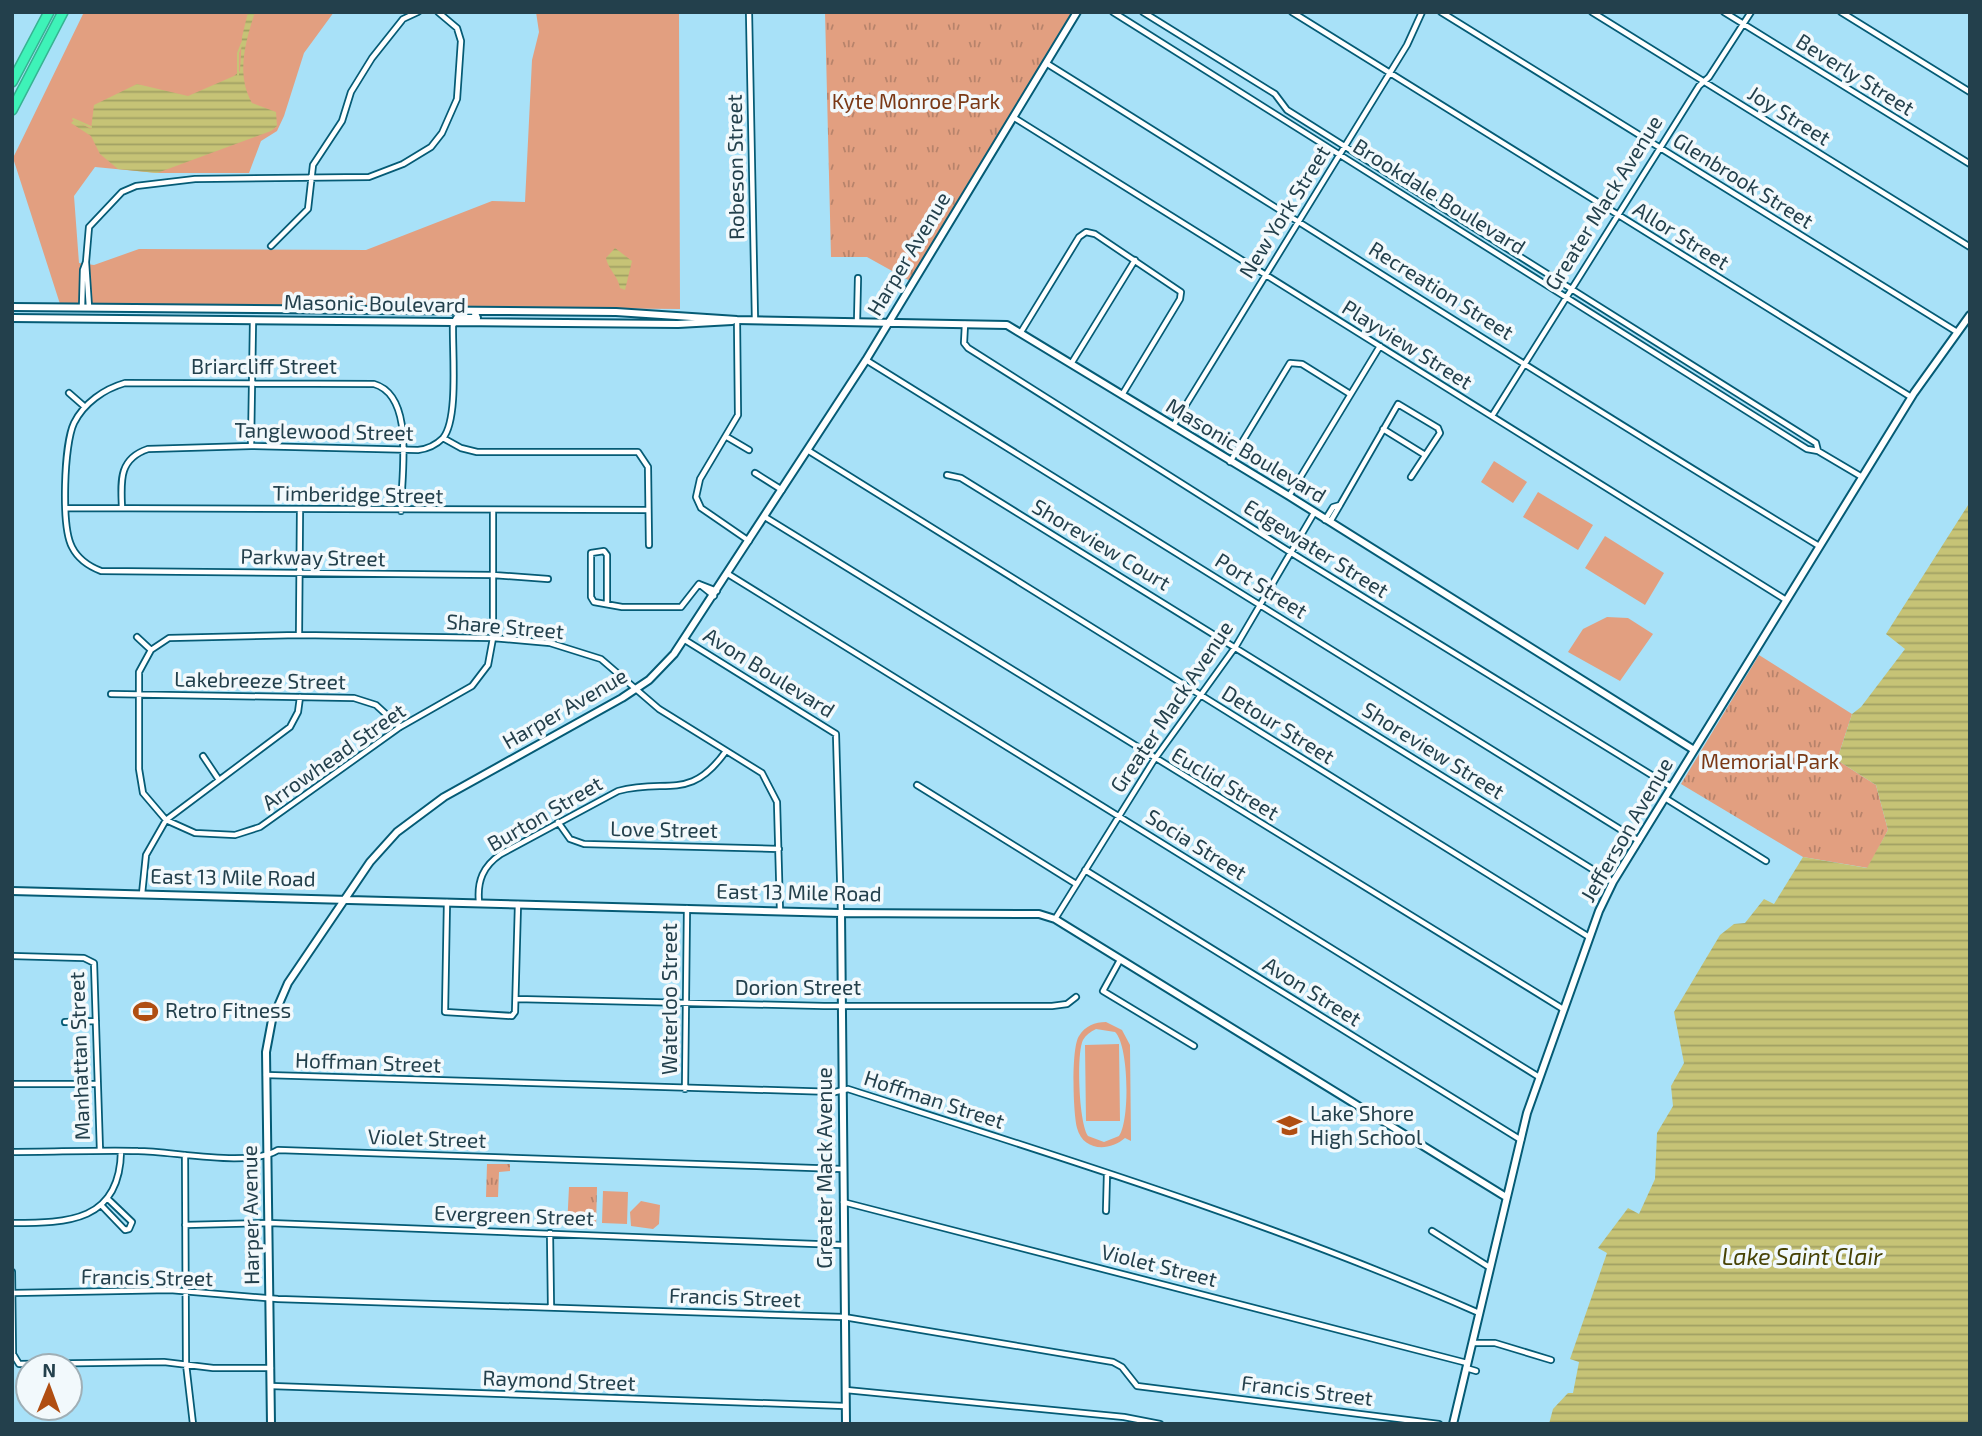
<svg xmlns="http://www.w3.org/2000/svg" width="1982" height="1436" font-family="'Exo 2',sans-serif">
	<defs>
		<pattern id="park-tufts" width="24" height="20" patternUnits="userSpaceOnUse" patternTransform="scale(1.75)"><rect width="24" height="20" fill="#e29f80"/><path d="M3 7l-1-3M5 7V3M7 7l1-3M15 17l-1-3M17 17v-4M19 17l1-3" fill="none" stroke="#b7836b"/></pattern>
		<pattern id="water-rules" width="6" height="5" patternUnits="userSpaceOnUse" patternTransform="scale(1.75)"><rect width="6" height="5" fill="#c6c376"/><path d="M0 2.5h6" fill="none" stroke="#a0a063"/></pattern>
	</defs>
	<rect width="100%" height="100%" fill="#a8e1f8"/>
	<path fill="#e29f80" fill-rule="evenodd" d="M84,12H334L304,53L284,116L277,131L261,141L249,173H157L95,167L74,196L79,263L94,265L139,249L366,250L492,201L525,202L532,60L539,32L536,12H679L680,309L60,304L13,158Z
		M1494,461L1527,482L1513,503L1481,482Z
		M1538,492L1593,525L1578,550L1523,517Z
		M1605,536L1664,573L1645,605L1585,568Z
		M1607,617L1628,618L1653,634L1620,681L1568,652L1583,629Z
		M1106,1022L1122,1030L1130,1045L1131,1141L1125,1138C1109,1152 1083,1151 1077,1128C1073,1113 1071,1048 1079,1036C1085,1026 1095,1022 1106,1022ZM1096,1029L1115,1032C1129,1045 1130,1121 1119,1136L1104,1142L1088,1136C1079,1124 1076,1054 1083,1040C1086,1035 1090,1032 1096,1029Z
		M1119,1044L1120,1121H1086L1085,1045Z
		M603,1191L628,1192L627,1224L602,1223Z
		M641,1201L660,1205L659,1224L653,1229L631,1226L630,1212Z"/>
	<path fill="url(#park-tufts)" d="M825,12H1077L912,282L867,257H831Z
		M1759,655L1852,714L1837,760L1876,785L1888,830L1868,868L1803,857L1681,784Z
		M487,1164H510V1171L499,1172L498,1197H486Z
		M569,1187H597L596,1228L567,1227Z"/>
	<path fill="url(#water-rules)" d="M248,12H255C245,43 236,75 252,103L276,112L277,126L271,131L157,173L118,169L100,154L91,136L71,123L74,120L91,129L94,105L137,84L188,96L234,76L240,71L242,37Z
		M615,248L632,261L625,290L620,288C618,276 608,269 606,258Z
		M1970,502V1424H1549L1553,1409L1568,1393H1573L1579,1362L1570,1359L1607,1253L1598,1248L1628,1208L1639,1214L1655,1179L1657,1133L1673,1106L1671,1086L1684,1063L1674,1012L1720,935L1734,924L1745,923L1764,899L1774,904L1803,857L1867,868L1888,830L1876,785L1837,760L1852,714L1861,707L1905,649L1886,634Z"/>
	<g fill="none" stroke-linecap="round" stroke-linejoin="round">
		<path stroke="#c6c376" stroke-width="2" d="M238,75V53L242,43
			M73,119L91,127"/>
		<defs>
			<path id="street" d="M749,12L755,320
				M1113,12L1807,449L1818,451L1862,477
				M1143,12L1275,94L1287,110L1816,443L1818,451
				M1292,12L1911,397
				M1441,12L1957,332
				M1592,12L1970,247
				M1724,12L1970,164
				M1841,12L1970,92
				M1046,63C1304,224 1559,389 1819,546
				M1013,117L1786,600
				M271,246L308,209L313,165L342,121L351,92L372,58L403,19L418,12
				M86,262L89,227L122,192L136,186L195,179L369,177L403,164L431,147L442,133L457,99L461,41L457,28L438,12
				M82,307L83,270L86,262L89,307
				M737,320L738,415L700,479L696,497L701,508L749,541
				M857,322L858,278
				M965,324L964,343L968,348L1290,552L1671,787
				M1021,332L1079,237L1086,232L1095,234L1181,292L1180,299L1122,395
				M866,360L1639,841
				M1071,364L1135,260
				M69,393L85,407
				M1492,416L1699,86L1709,77L1751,12
				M1173,426L1407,45L1422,12
				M1383,429L1425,455
				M727,437L749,450
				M443,438L461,448L477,452H638L648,467L649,545
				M251,446L253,321
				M809,451L1589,937
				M1230,462L1290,363L1302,364L1350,394
				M755,473L782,490
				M947,475L961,478L1613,882
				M1289,496L1380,346
				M1340,505L1398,404L1438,428L1440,433L1411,477
				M67,508L648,510
				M122,508C121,482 118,459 148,449L251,446L418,450C427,449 436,445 443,438C459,419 452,349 453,323
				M401,511C401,476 416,396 374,384L125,383C104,389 84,403 74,423C64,444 61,526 72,547C78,559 88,566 101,571L493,575L548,579
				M493,512V638L488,665L472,686L400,727L260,827L235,835L195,833L166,820L143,793L139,769V672L151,650L169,638L299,635L493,638L550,643L601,659L659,709L762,773L777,802L780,911
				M765,517L1563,1009
				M1325,520L1333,507L1340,505L1330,522
				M728,574L1539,1077
				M714,596L699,584L717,591
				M607,603V555L604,551L591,553V597L594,602L622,607H681L699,584
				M299,635L300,510
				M137,637L151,650
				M685,640L836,734L841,913
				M111,694L354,698L376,705L400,727
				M203,756L219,780
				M917,785L1076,884
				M1665,798L1766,861
				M558,822L570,839L584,844L779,849
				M1085,870L1521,1140
				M142,894L146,855L166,820L290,727L298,712L300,697
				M447,902L445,1012L512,1016L515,1012L518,904
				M479,902C477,881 483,866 501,854L618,791C667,777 689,803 726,751
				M1055,919L1154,760L1236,646L1314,513
				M12,956L84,958L94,963L100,1151
				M1120,960L1103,991L1194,1046
				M516,999L824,1006H1052L1067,1004L1076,997
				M65,1022L96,1021
				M266,1075L835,1092L848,1089C1060,1157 1275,1223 1479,1313
				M12,1084H97
				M685,1089L687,908
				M12,1152C54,1152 96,1150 138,1151C173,1151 249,1168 278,1150L842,1169
				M185,1155L186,1364L193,1424
				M843,1202L1467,1363
				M101,1205L125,1230L129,1229L132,1222L107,1198
				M1106,1211L1107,1173
				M12,1223C68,1223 120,1222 121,1151
				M185,1225L269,1223L842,1245
				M1432,1231L1489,1267
				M550,1233L551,1307
				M12,1272L13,1354L19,1364L164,1362L213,1368H271
				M13,1293L170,1290L278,1299L844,1317L1113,1362L1122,1367L1137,1386L1439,1424
				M1473,1343H1495L1551,1360
				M1466,1368L1476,1371
				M271,1386L845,1406
				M846,1390L1124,1417L1160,1424"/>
			<path id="secondary" d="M12,307L616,312L737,320L1007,325L1289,496L1694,750
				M12,318L678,324L732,321
				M454,323L457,318H477L474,311
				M12,891L841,913L1039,914L1055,919L1506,1197
				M841,913L846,1424
				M271,1424L266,1052L272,1020L288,983L370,862L397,832L444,797L622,698L649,680L674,654L866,360L1077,12
				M1453,1424L1527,1113L1599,911L1613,882L1914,393L1970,315"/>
			<path id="highway" d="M12,82L49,12
				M12,110L63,12"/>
		</defs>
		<use href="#street" stroke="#055b75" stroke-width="8"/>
		<use href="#secondary" stroke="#055b75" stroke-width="10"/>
		<use href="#highway" stroke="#35b492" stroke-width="12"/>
		<use href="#street" stroke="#fff" stroke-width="4.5"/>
		<use href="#secondary" stroke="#fff" stroke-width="6"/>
		<use href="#highway" stroke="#3ef3b8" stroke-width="9"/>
	</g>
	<defs>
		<symbol id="stadium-bare" viewBox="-9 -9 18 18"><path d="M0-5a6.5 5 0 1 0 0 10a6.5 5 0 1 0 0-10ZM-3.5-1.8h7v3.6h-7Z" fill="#b04e12" stroke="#f2f9fc" stroke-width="2.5" paint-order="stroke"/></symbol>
		<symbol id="school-bare" viewBox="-9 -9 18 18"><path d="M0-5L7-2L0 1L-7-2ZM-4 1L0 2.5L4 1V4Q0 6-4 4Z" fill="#b04e12" stroke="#f2f9fc" stroke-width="2.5" paint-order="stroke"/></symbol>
	</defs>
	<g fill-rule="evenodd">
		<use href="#stadium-bare" x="128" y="994" width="35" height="35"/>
		<use href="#school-bare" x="1272" y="1108" width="35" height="35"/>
	</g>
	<g text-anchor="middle" stroke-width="7" stroke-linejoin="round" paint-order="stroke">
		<g font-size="21" fill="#23404c" stroke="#f2f9fc">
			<text transform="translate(1855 75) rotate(32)" y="7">Beverly Street</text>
			<text transform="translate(1789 116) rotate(32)" y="7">Joy Street</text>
			<text transform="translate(736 167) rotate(-91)" y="7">Robeson Street</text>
			<text transform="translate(1743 181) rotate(32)" y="7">Glenbrook Street</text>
			<text transform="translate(1439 197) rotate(32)" y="7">Brookdale Boulevard</text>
			<text transform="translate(1604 203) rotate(-58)" y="7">Greater Mack Avenue</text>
			<text transform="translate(1285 212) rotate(-58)" y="7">New York Street</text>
			<text transform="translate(1681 236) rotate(32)" y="7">Allor Street</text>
			<text transform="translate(909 254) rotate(-59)" y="7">Harper Avenue</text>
			<text transform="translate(1441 291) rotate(32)" y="7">Recreation Street</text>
			<text transform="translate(375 304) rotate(1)" y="7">Masonic Boulevard</text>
			<text transform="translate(1407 345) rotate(32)" y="7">Playview Street</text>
			<text x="264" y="374">Briarcliff Street</text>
			<text transform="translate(324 432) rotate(1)" y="7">Tanglewood Street</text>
			<text transform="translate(1246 451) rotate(31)" y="7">Masonic Boulevard</text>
			<text transform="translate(358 495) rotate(1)" y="7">Timberidge Street</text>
			<text transform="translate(1101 545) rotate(31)" y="7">Shoreview Court</text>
			<text transform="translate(1316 549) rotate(32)" y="7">Edgewater Street</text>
			<text transform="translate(313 558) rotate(1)" y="7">Parkway Street</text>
			<text transform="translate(1261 586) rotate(32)" y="7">Port Street</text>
			<text transform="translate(505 627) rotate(5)" y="7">Share Street</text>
			<text transform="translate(769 673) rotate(32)" y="7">Avon Boulevard</text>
			<text transform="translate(260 681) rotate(1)" y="7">Lakebreeze Street</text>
			<text transform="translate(1172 707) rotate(-56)" y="7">Greater Mack Avenue</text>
			<text transform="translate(565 709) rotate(-30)" y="7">Harper Avenue</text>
			<text transform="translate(1278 725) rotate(32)" y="7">Detour Street</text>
			<text transform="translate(1433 751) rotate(32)" y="7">Shoreview Street</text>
			<text transform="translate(334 757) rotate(-35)" y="7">Arrowhead Street</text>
			<text transform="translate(1225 784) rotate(31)" y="7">Euclid Street</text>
			<text transform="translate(545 814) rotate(-30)" y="7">Burton Street</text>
			<text transform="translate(664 830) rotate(1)" y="7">Love Street</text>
			<text transform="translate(1627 830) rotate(-60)" y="7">Jefferson Avenue</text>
			<text transform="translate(1196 845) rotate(32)" y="7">Socia Street</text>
			<text transform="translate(233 878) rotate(1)" y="7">East 13 Mile Road</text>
			<text transform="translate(799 893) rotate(1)" y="7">East 13 Mile Road</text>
			<text x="798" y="995">Dorion Street</text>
			<text transform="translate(1312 992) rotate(32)" y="7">Avon Street</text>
			<text transform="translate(670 999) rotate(-90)" y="7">Waterloo Street</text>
			<text transform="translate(80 1056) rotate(-92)" y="7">Manhattan Street</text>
			<text transform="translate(368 1063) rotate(2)" y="7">Hoffman Street</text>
			<text transform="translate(934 1100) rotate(18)" y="7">Hoffman Street</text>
			<text transform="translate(427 1139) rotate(2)" y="7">Violet Street</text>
			<text transform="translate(825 1168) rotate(-90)" y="7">Greater Mack Avenue</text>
			<text transform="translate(251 1215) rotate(-91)" y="7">Harper Avenue</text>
			<text transform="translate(514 1216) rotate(2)" y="7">Evergreen Street</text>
			<text transform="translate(1159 1266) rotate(14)" y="7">Violet Street</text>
			<text transform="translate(147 1278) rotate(1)" y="7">Francis Street</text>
			<text transform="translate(735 1298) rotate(2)" y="7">Francis Street</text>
			<text transform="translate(559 1381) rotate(2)" y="7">Raymond Street</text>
			<text transform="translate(1307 1391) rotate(7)" y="7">Francis Street</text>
		</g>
		<g font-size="21" fill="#7a3815" stroke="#f2f9fc">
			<text x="916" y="109">Kyte Monroe Park</text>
			<text x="1770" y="769">Memorial Park</text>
		</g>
		<g font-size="21" fill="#23404c" stroke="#f2f9fc" text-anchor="start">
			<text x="165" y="1018">Retro Fitness</text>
			<text x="1310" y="1121">Lake Shore<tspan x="1310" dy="24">High School</tspan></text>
		</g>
		<g font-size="23" font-style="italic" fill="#474305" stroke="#f2f9fc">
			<text x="1802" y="1265">Lake Saint Clair</text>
		</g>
	</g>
	<rect width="1982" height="1436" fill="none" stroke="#23404c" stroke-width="28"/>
	<g transform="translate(49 1387) rotate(1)"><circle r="33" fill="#f2f9fc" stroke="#9fafb6" stroke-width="2"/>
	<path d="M0-5L12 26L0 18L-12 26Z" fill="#b04e12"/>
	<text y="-10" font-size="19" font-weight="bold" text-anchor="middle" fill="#23404c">N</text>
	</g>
</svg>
